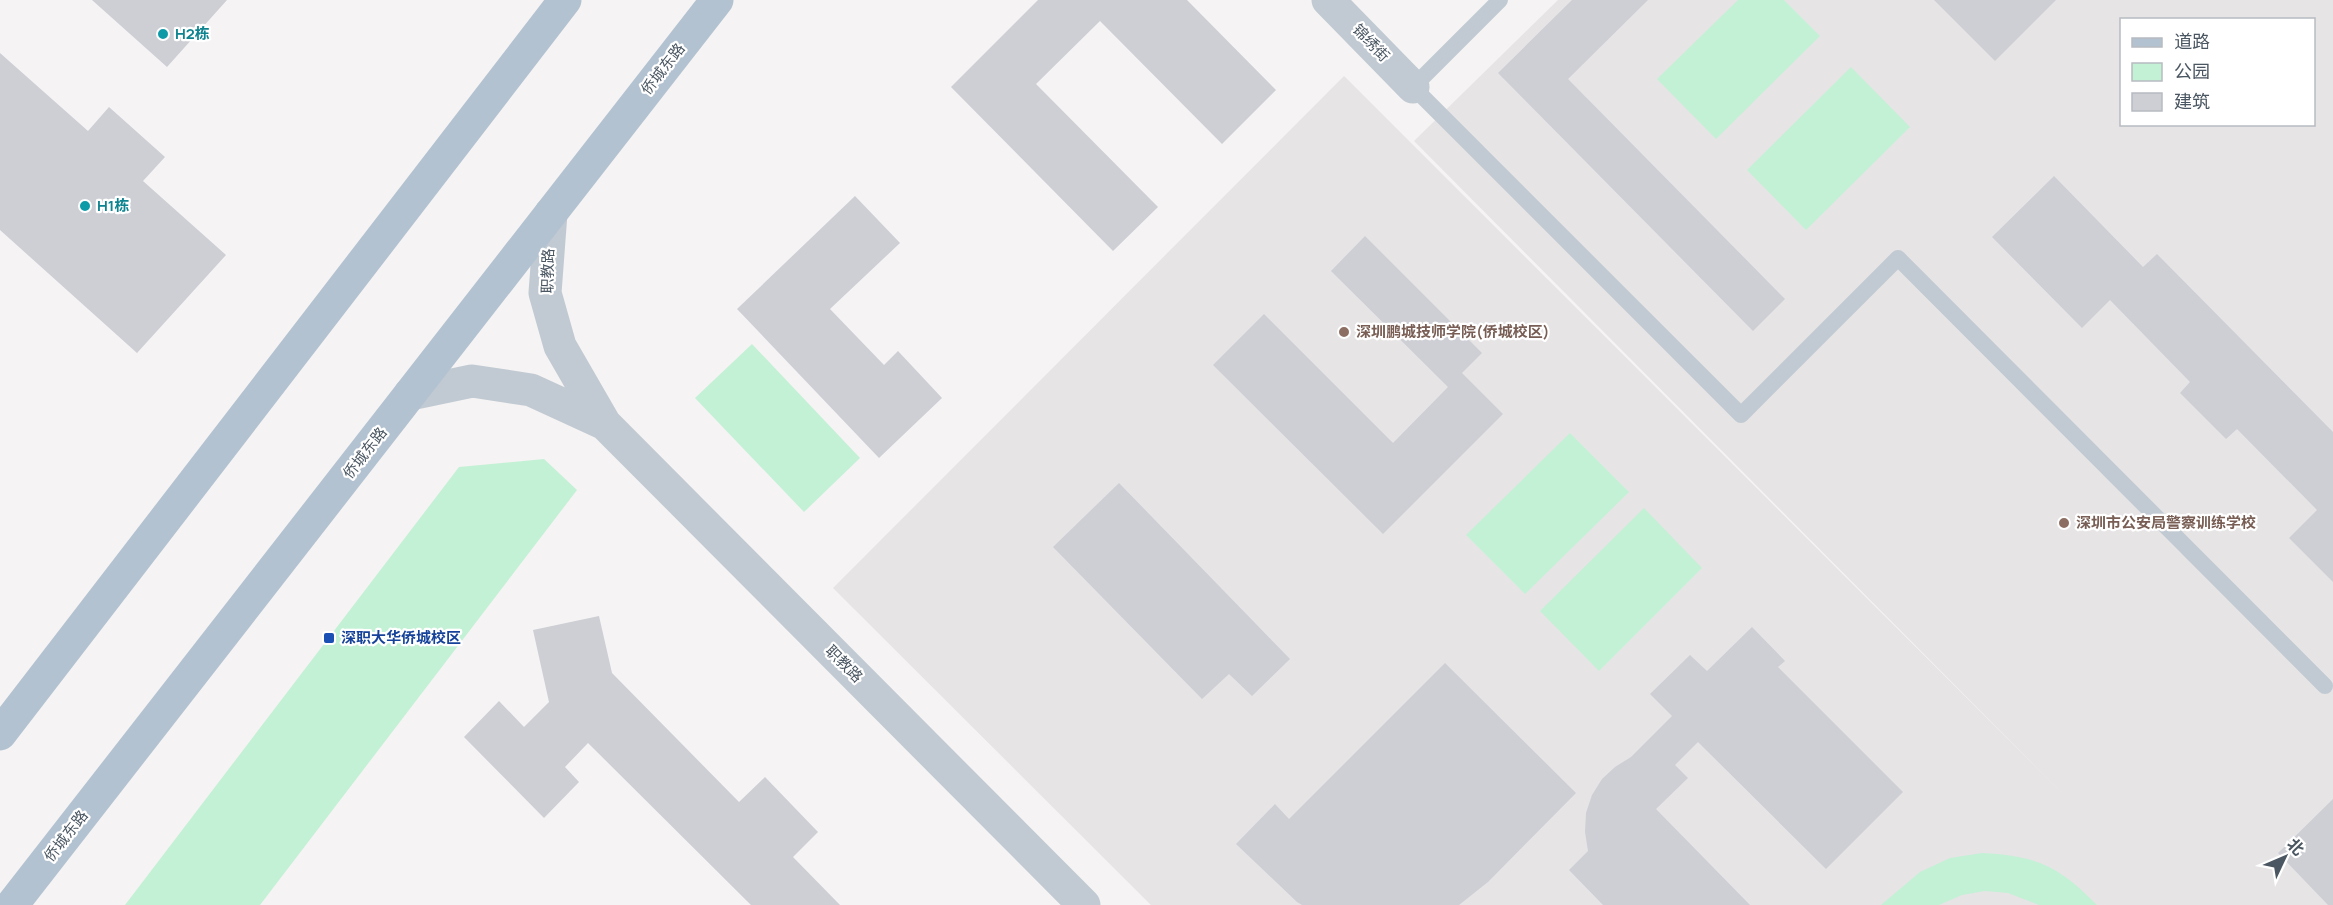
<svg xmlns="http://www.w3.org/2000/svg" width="2333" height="905" font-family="Manrope,'Noto Sans SC',sans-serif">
	<rect width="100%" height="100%" fill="#f5f3f3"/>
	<path fill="#e6e4e5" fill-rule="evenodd" d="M1558,0H2333V905H1151L833,588L1344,76L2066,797L1414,141ZM2122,20H2314V124H2122Z"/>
	<path fill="#c3f1d5" d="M1738,0H1784L1820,36L1716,139L1657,79Z
		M1851,67L1910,127L1806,230L1747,170Z
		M752,344L860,458L804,512L695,398Z
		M1570,433L1629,492L1525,594L1466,535Z
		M544,459L577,490L260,905H125L459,467Z
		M1644,508L1702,568L1599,671L1540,611Z
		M1982,853C2038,856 2058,866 2097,905H2039L2008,893L1985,891L1962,895L1939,905H1881L1920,872L1950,858Z"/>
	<path fill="#cdcfd5" d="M92,0H227L167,67Z
		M1038,0H1187L1276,90L1222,144L1100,21L1036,84L1158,207L1113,251L951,87Z
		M1572,0H1648L1568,79L1785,299L1753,331L1498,73Z
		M1934,0H2056L1995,61Z
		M0,53L88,131L109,107L165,157L143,181L226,255L137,353L0,230Z
		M2054,176L2143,267L2157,254L2333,432V582L2289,538L2317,510L2237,429L2226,439L2180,393L2190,382L2110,300L2082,328L1992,237Z
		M855,196L900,243L830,309L884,365L898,351L942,398L879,458L737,309Z
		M1365,236L1482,353L1462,373L1503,414L1383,534L1213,365L1264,314L1393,443L1448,387L1331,271Z
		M1119,483L1290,659L1252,696L1229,674L1202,699L1053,547Z
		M599,616L612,673L739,802L765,777L818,832L793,857L840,905H751L588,743L565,767L579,782L544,818L464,737L499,701L524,727L549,702L533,630Z
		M1752,627L1785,661L1778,667L1903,792L1826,869L1698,742L1675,765L1688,778L1656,809L1750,905H1603L1569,870L1588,851L1585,832L1586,813L1592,795L1602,779L1615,767L1631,757L1672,716L1650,694L1690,655L1707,671Z
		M1445,663L1576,793L1488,882L1459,905H1302L1297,902L1236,844L1275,804L1289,819Z
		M2333,799V905H2328L2278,853Z"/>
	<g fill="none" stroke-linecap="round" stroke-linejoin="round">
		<path stroke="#c1cad2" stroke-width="16" d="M1500,0L1413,87L1741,415L1898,258L2325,686"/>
		<path stroke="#c1cad2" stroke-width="33" d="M1328,0L1413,87
			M551,213L545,293L560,346L605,424L1084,905
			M410,394L472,381L531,390L605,424"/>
		<path stroke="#b3c2d1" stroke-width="33" d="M0,734L565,0
			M12,905L717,0"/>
	</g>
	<g fill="#0f9aa8" stroke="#fff" stroke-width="2">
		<circle cx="163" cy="34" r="6"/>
		<circle cx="85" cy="206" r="6"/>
	</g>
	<g fill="#8d6e63" stroke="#fff" stroke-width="2">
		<circle cx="1344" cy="332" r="6"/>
		<circle cx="2064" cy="523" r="6"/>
	</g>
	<rect fill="#1a4fb4" stroke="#fff" stroke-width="2" x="323" y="632" width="12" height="12" rx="3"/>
	<g text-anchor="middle" stroke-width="4.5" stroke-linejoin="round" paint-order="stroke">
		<g font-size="15" font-weight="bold" fill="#0d838f" stroke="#fff" text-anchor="start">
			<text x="175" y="39">H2栋</text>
			<text x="97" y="211">H1栋</text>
		</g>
		<g font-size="15" fill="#4a5661" stroke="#fff">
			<text transform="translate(1371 43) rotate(46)" y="5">锦绣街</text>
			<text transform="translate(663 69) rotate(-52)" y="5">侨城东路</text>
			<text transform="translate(548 271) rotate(-89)" y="5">职教路</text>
			<text transform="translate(365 453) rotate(-52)" y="5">侨城东路</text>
			<text transform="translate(844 664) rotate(45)" y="5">职教路</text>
			<text transform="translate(66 836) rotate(-52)" y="5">侨城东路</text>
		</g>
		<g font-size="15" font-weight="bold" fill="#785e54" stroke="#fff" text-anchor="start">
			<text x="1356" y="337">深圳鹏城技师学院(侨城校区)</text>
			<text x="2076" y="528">深圳市公安局警察训练学校</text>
		</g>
		<g font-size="15" font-weight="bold" fill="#164399" stroke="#fff" text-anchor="start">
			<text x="341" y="643">深职大华侨城校区</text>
		</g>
	</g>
	<rect x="2120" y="18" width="195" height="108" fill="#ffffff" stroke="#b7bbc0" stroke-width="1.5"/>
	<rect x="2132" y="38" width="30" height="9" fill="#b3c2d1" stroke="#b7bbc0" stroke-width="1.5"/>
	<text x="2174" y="48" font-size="18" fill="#4a5661">道路</text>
	<rect x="2132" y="63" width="30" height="18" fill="#c3f1d5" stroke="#b7bbc0" stroke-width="1.5"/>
	<text x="2174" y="78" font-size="18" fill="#4a5661">公园</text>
	<rect x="2132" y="93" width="30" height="18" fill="#cdcfd5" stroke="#b7bbc0" stroke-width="1.5"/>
	<text x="2174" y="108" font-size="18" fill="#4a5661">建筑</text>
	<g transform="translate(2285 857) rotate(46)" stroke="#ffffff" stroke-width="4.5" paint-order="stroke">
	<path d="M0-4.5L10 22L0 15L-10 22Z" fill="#4a5661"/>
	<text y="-9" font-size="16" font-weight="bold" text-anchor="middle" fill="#4a5661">北</text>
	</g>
</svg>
